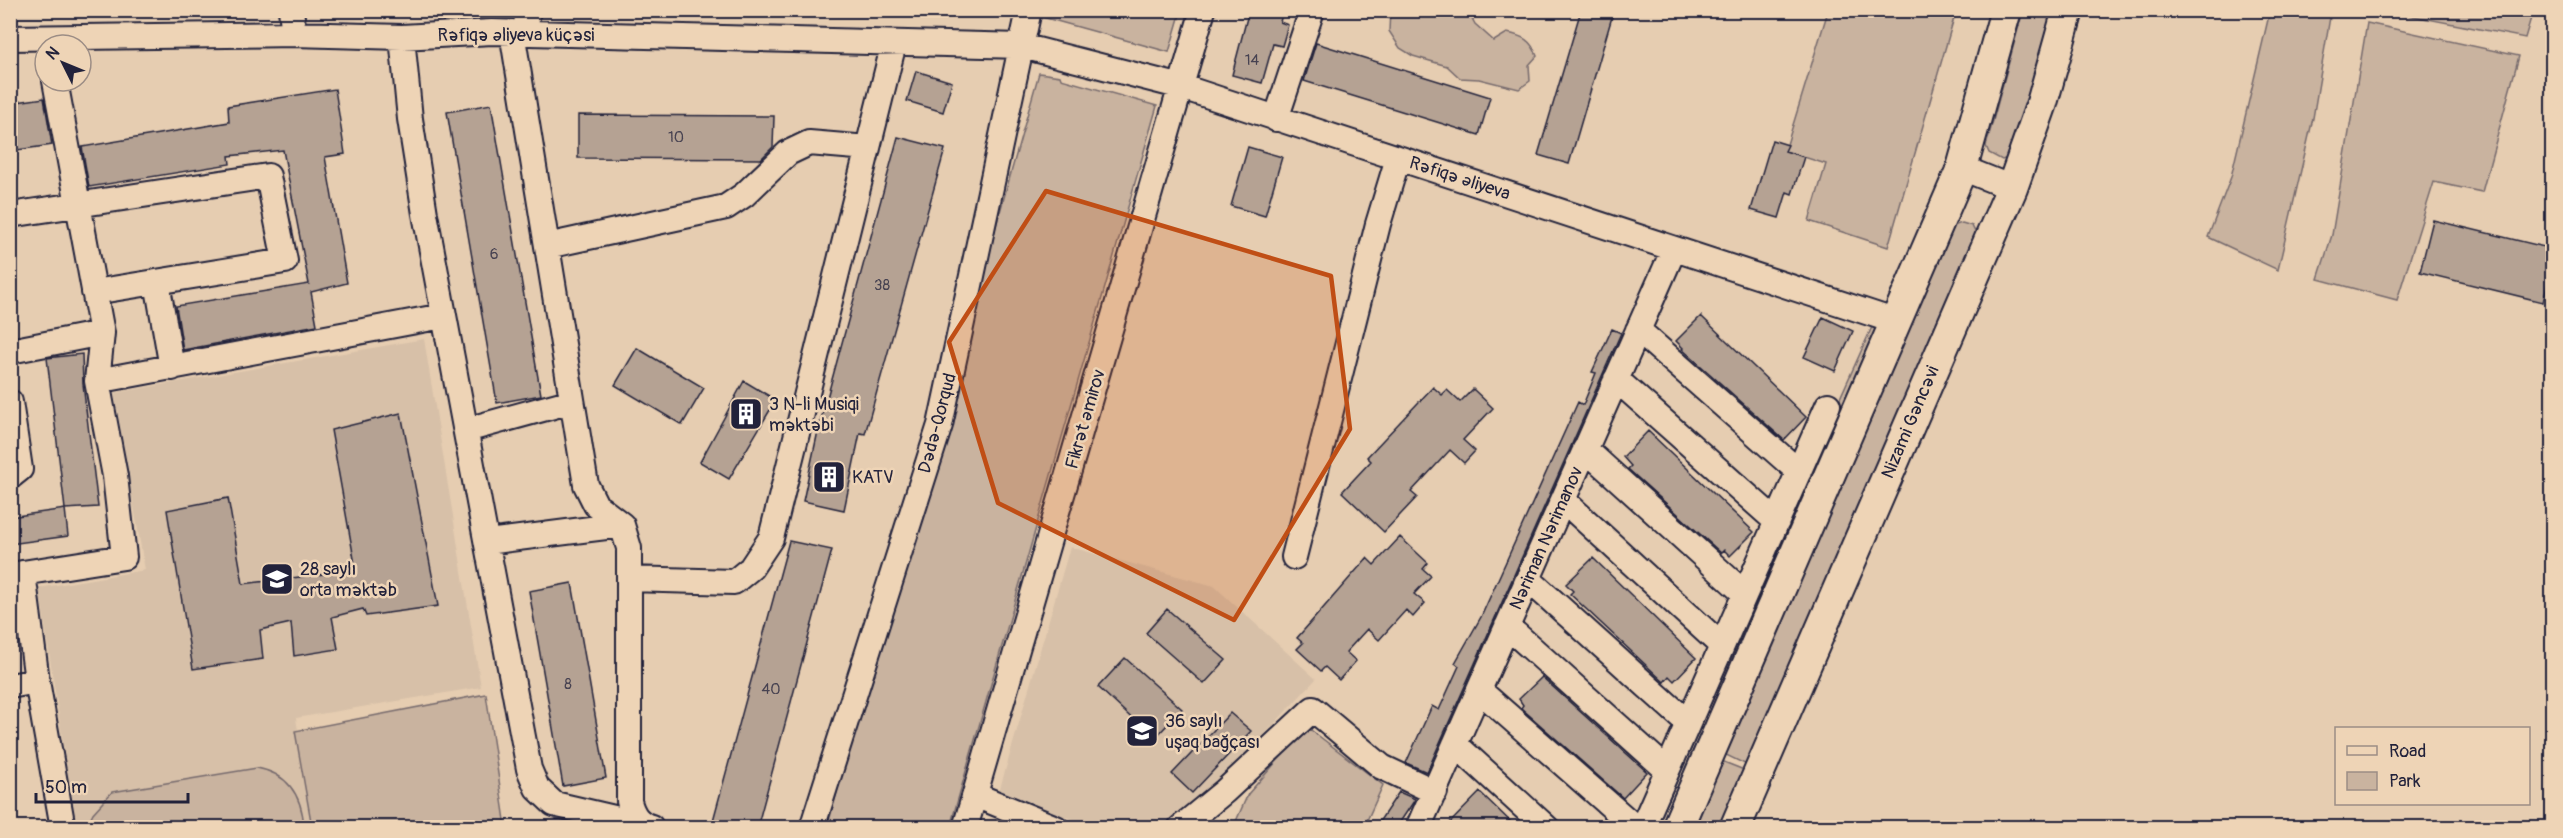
<svg xmlns="http://www.w3.org/2000/svg" width="2563" height="838" font-family="Pangolin,sans-serif">
	<rect width="100%" height="100%" fill="#e6cdb1"/>
	<filter id="ink" filterUnits="userSpaceOnUse"><feTurbulence type="fractalNoise" baseFrequency=".0167" numOctaves="2"/><feDisplacementMap in="SourceGraphic" scale="12" xChannelSelector="R" yChannelSelector="G"/><feConvolveMatrix kernelMatrix="1 2 1 2 8 2 1 2 1" color-interpolation-filters="sRGB"/></filter>
	<g filter="url(#ink)">
		<path fill="#d7c0a8" d="M424,339L481,687L296,718L313,827H76L39,588L145,570L114,393Z
			M1070,547L1214,586L1316,679L1220,782L1163,827H1093L999,792Z"/>
		<path fill="#c9b39f" stroke="#766a6d" stroke-width="1.5" d="M1390,10L1468,11L1475,24L1494,41L1507,33C1523,36 1531,40 1537,56L1529,65L1530,81L1519,89L1479,79L1460,78L1447,66L1413,56L1400,48L1389,31Z
			M1044,11V10L1181,11L1169,52L1042,17Z
			M1828,11H1956L1888,247L1809,221L1826,164L1785,151Z
			M2023,11H2057L2010,157L2002,160L1989,153L1986,146Z
			M2270,11H2331L2313,118L2278,270L2208,237L2231,177Z
			M2387,11L2533,10V11L2525,38Z
			M2367,23L2519,56L2482,192L2434,182L2397,300L2318,279L2332,235Z
			M1039,73L1060,76L1061,79L1157,106L950,827L827,828Z
			M1962,223L1972,226L1977,236L1753,768L1722,753L1953,226Z
			M1872,327L1878,330L1819,461L1813,458Z
			M486,694L506,827H312L295,731Z
			M1307,727L1383,785L1364,827L1233,828L1248,794Z
			M1719,760L1749,772L1725,827L1691,828Z
			M257,768C290,774 302,797 304,827H86L93,813L112,792Z"/>
		<path fill="#b5a293" stroke="#22223b" stroke-width="1.5" d="M1249,10H1283L1280,22L1288,25L1282,46L1273,44L1262,83L1232,75Z
			M1581,10H1614L1569,164L1538,155Z
			M1316,43L1490,97L1479,135L1304,81Z
			M916,71L952,82L943,112L907,101Z
			M335,89L345,154L325,157L347,283L311,292L317,325L183,350L176,306L309,284L283,150L229,156L230,164L89,187L82,147L229,122L228,106Z
			M44,98L52,145L10,151V103Z
			M491,104L541,395L497,403L447,112Z
			M578,115L774,116L773,147L761,159L578,158Z
			M898,137L945,149L865,434L860,433L844,510L803,501L818,431Z
			M1772,140L1788,145L1785,151L1804,157L1792,194L1787,192L1779,218L1751,210Z
			M1248,147L1282,157L1265,216L1231,206Z
			M2433,220L2553,249V263L2543,302L2420,272Z
			M1701,316L1806,417L1784,440L1682,349L1683,348L1676,341Z
			M1823,317L1853,331L1835,371L1804,357Z
			M1612,329L1621,333L1427,772L1406,763L1432,706L1439,710L1459,666L1455,663L1481,617L1578,402L1583,405L1596,373L1592,372Z
			M637,348L704,388L682,425L615,385Z
			M82,354L83,384L98,507L65,509L47,358Z
			M744,381L776,400L729,479L700,462Z
			M1433,387L1442,395L1447,390L1460,402L1473,389L1493,408L1463,440L1475,451L1464,463L1450,450L1411,492L1417,497L1384,532L1342,492L1371,461L1367,457Z
			M401,413L438,606L366,616L363,609L332,617L338,649L294,656L291,623L260,630L263,659L193,669L167,510L228,498L243,584L356,570L331,430Z
			M1648,431L1754,532L1730,556L1724,550L1721,553L1628,469L1631,466L1623,457Z
			M65,509L68,536L10,544V517Z
			M1400,537L1428,563L1423,569L1431,576L1414,594L1425,603L1413,617L1406,610L1379,640L1367,629L1346,652L1356,661L1339,680L1325,667L1321,671L1297,649L1303,643L1297,638L1367,558L1374,565Z
			M789,541L832,550L757,828H711Z
			M1593,558L1696,658L1674,681L1669,676L1664,682L1570,594L1573,591L1566,584Z
			M572,583L606,778L563,786L529,591Z
			M1167,609L1226,660L1204,684L1146,633Z
			M1125,658L1182,709L1154,739L1098,687Z
			M1542,677L1647,772L1623,798L1521,708L1523,705L1519,699Z
			M1230,713L1251,731L1192,793L1172,774Z
			M1399,792L1415,799L1414,801L1396,828H1375Z
			M1480,792L1517,828H1445Z"/>
		<g fill="none" stroke-linecap="round" stroke-linejoin="round">
			<defs>
				<path id="minor" d="M291,10L294,34
					M512,32L586,485L596,505L622,525L629,548V801C632,814 638,823 651,827
					M525,33L528,10
					M402,37L410,119L425,214L529,769L537,788L554,804L644,825
					M10,38L294,34L402,37L492,32L1022,46L1182,87L1894,321
					M1276,119L1312,10
					M1962,168L2012,188
					M10,215L268,176L285,261L94,292
					M547,246L726,207L744,195L788,153L809,143L868,148
					M157,282L172,368
					M1638,330L1799,472
					M10,351L102,333
					M1616,379L1777,522
					M97,381L443,316
					M10,402L20,469L10,477
					M466,430L572,401
					M1585,449L1745,594
					M1563,500L1722,646
					M487,542L622,525
					M1294,557L1378,224L1398,158
					M23,573L37,681L63,828
					M10,575L124,557L115,476L97,381L102,333L55,81
					M629,579L734,582L751,568L771,538L894,43
					M1528,579L1688,723
					M1507,626L1667,770
					M10,686L37,681
					M1479,690L1636,828
					M1455,744L1547,828
					M975,795L1056,828
					M812,828L940,425L1029,10
					M965,828L1203,10
					M1180,828L1225,791L1313,709L1382,767L1435,792
					M1418,828L1674,249
					M1642,828L1828,405"/>
				<path id="major" d="M1677,828L1962,168L2006,10
					M1735,828L2012,188L2042,103L2068,10"/>
			</defs>
			<use href="#minor" stroke="#22223b" stroke-width="28"/>
			<use href="#major" stroke="#22223b" stroke-width="34"/>
			<use href="#minor" stroke="#eed4b6" stroke-width="24"/>
			<use href="#major" stroke="#eed4b6" stroke-width="30"/>
		</g>
	</g>
	<path fill="#c04e15" fill-opacity="0.2" stroke="#c04e15" stroke-width="4.5" stroke-linejoin="round" d="M1046,191L1331,276L1350,429L1234,620L998,503L949,342Z"/>
	<defs>
		<symbol id="building-square" viewBox="-11 -11 22 22"><rect x="-9" y="-9" width="18" height="18" rx="4" fill="#22223b" stroke="#eed4b6"/><path d="M-4-6H4V6H1V3H-1V6H-4ZM-2.5-4.3h1.7v1.8h-1.7ZM.8-4.3h1.7v1.8H.8ZM-2.5-1h1.7V.8h-1.7ZM.8-1h1.7V.8H.8Z" fill="#fff"/></symbol>
		<symbol id="school-square" viewBox="-11 -11 22 22"><rect x="-9" y="-9" width="18" height="18" rx="4" fill="#22223b" stroke="#eed4b6"/><path d="M0-5L7-2L0 1L-7-2ZM-4 1L0 2.5L4 1V4Q0 6-4 4Z" fill="#fff"/></symbol>
	</defs>
	<g fill-rule="evenodd">
		<use href="#building-square" x="727" y="395" width="38" height="38"/>
		<use href="#building-square" x="810" y="458" width="38" height="38"/>
		<use href="#school-square" x="258" y="560" width="38" height="38"/>
		<use href="#school-square" x="1123" y="712" width="38" height="38"/>
	</g>
	<g text-anchor="middle" stroke-width="5" stroke-linejoin="round" paint-order="stroke">
		<g font-size="15" fill="#474251">
			<text x="1252" y="65">14</text>
			<text x="676" y="142">10</text>
			<text x="494" y="259">6</text>
			<text x="882" y="290">38</text>
			<text x="568" y="689">8</text>
			<text x="771" y="694">40</text>
		</g>
		<g font-size="18" fill="#22223b" stroke="#eed4b6">
			<text x="516" y="41">Rəfiqə Əliyeva küçəsi</text>
			<text transform="translate(1460 178) rotate(18)" y="6">Rəfiqə Əliyeva</text>
			<text transform="translate(1085 419) rotate(-74)" y="6">Fikrət Əmirov</text>
			<text transform="translate(1910 422) rotate(-67)" y="6">Nizami Gəncəvi</text>
			<text transform="translate(937 423) rotate(-75)" y="6">Dədə-Qorqud</text>
			<text transform="translate(1546 538) rotate(-66)" y="6">Nəriman Nərimanov</text>
		</g>
		<g font-size="18" fill="#22223b" stroke="#eed4b6" text-anchor="start">
			<text x="769" y="410">3 N-li Musiqi<tspan x="769" dy="21">məktəbi</tspan></text>
			<text x="852" y="483">KATV</text>
			<text x="300" y="575">28 saylı<tspan x="300" dy="21">orta məktəb</tspan></text>
			<text x="1165" y="727">36 saylı<tspan x="1165" dy="21">uşaq bağçası</tspan></text>
		</g>
	</g>
	<rect width="2563" height="838" fill="none" stroke="#eed4b6" stroke-width="36"/>
	<rect x="18" y="18" width="2527" height="802" fill="none" stroke="#22223b" stroke-width="2" filter="url(#ink)"/>
	<rect x="2335" y="727" width="195" height="78" fill="#eed4b6" stroke="#9c8d85" stroke-width="1.5"/>
	<rect x="2347" y="746" width="30" height="9" fill="#eed4b6" stroke="#9c8d85" stroke-width="1.5"/>
	<text x="2389" y="757" font-size="18" fill="#22223b">Road</text>
	<rect x="2347" y="772" width="30" height="18" fill="#c9b39f" stroke="#9c8d85" stroke-width="1.5"/>
	<text x="2389" y="787" font-size="18" fill="#22223b">Park</text>
	<g transform="translate(63 63) rotate(313)"><circle r="28" fill="#eed4b6" stroke="#9c8d85" stroke-width="1.5"/>
	<path d="M0-4.5L10 22L0 15L-10 22Z" fill="#22223b"/>
	<text y="-9" font-size="16" font-weight="bold" text-anchor="middle" fill="#22223b">N</text>
	</g>
	<path d="M36 793v9h152v-9" fill="none" stroke="#22223b" stroke-width="3"/>
	<text x="45" y="793" font-size="18" fill="#22223b" stroke="#eed4b6" stroke-width="4.5" paint-order="stroke">50 m</text>
</svg>
